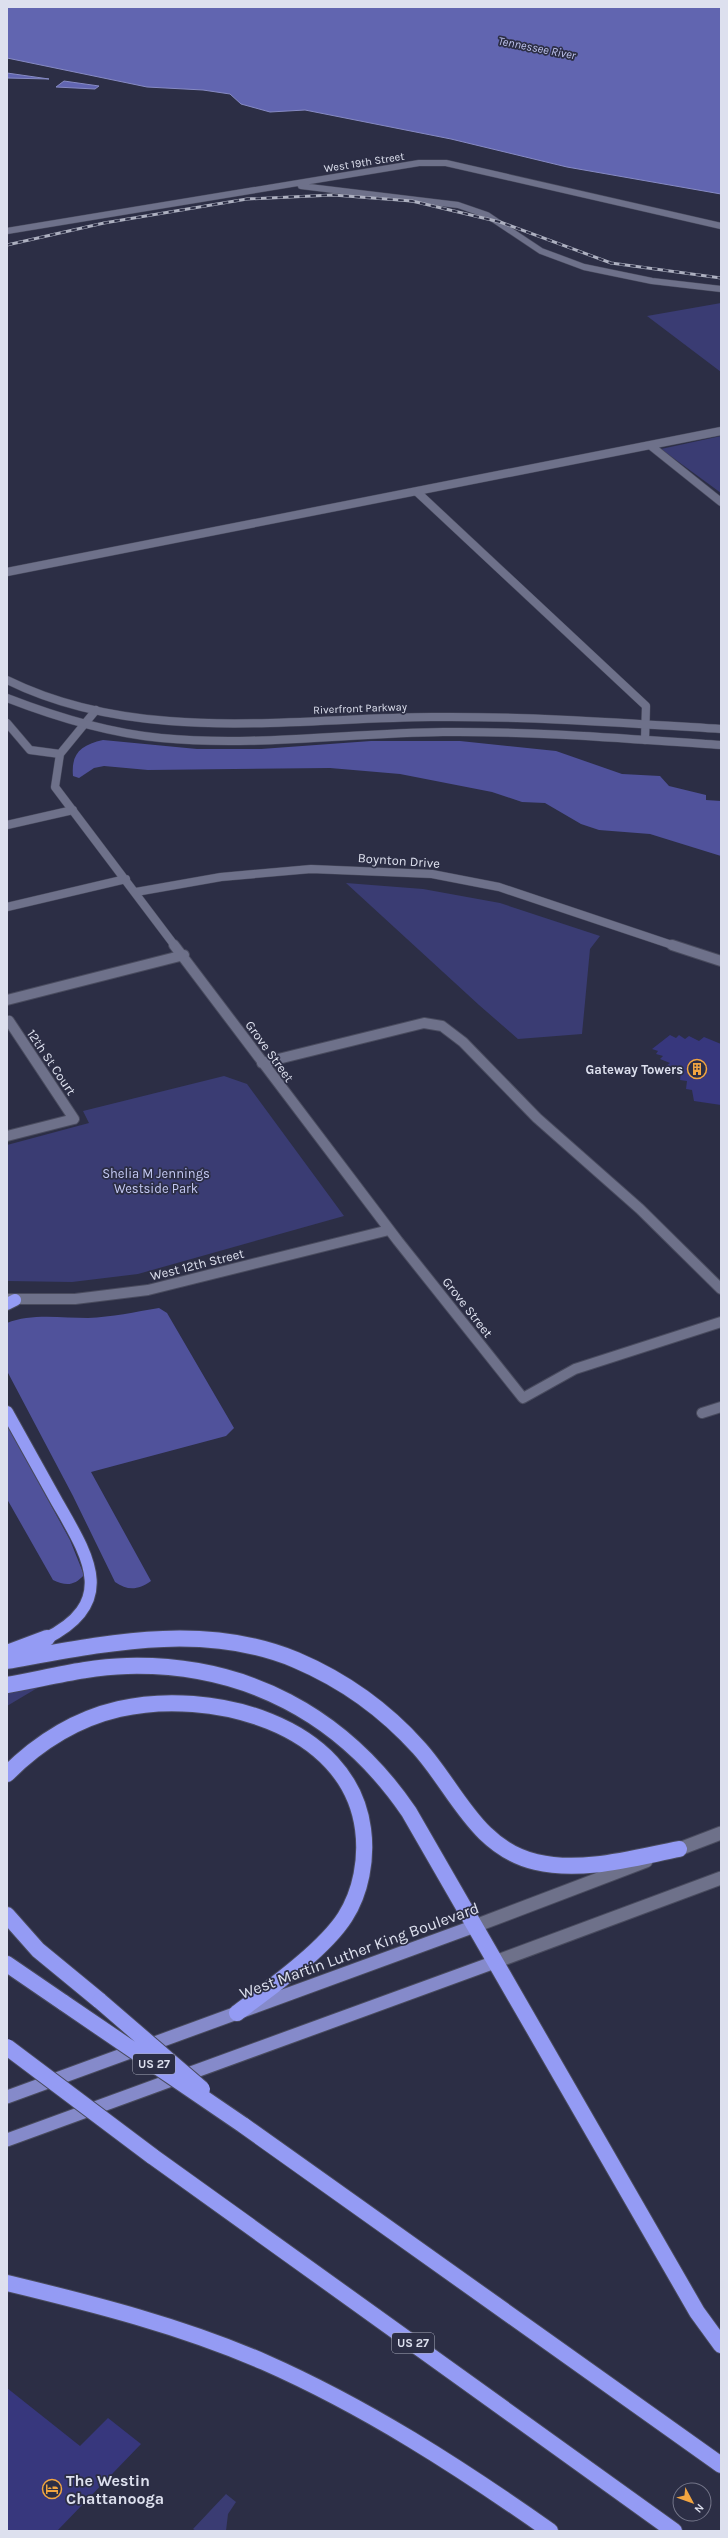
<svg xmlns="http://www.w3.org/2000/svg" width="728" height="2538" font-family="Karla,sans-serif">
	<rect width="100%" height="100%" fill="#2c2e45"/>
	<path fill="#3a3c73" d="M721,303V372L647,316Z
		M721,436V493L661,449Z
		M346,883L423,889L500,903L600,936L590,949L582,1034L518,1039L479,1005Z
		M224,1076L247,1084L344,1216L138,1274L72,1282L7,1281V1145L89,1123L83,1111Z
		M55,1681L39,1687L7,1706V1689Z
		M226,2494L236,2502L228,2514L226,2531H196L193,2529Z"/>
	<path fill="#50529b" d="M103,740L197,749H261L371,741H460L556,751L622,774L660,776L669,786L706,795V800L721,801V856L650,834L599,830L581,824L545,803L522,802L492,792L400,774L330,768L148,770L104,766L94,768L79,778L73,776C71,753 81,745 103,740Z
		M159,1308L167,1313L234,1428L226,1436L91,1472L151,1581C138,1590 128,1591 115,1582L73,1496L7,1371V1323C31,1313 62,1318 88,1318C112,1317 135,1312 159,1308Z
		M7,1425L70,1540L84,1575C74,1586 66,1586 53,1580L7,1499Z"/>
	<path fill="#6165b0" stroke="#868ac3" d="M7,7H721V194L567,167L451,139L305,110L270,112L241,104L230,94L203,90L147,87L7,58Z
		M7,73L49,79L7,78Z
		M64,81L99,86L95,89L56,87Z"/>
	<path fill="#37377d" d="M670,1035L676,1038L679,1035L685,1039L689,1036L699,1041L704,1037L721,1044V1105L694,1101L692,1090L686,1089L687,1081L680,1080L681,1071L666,1066L670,1063L660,1059L663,1056L656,1054L658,1051L652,1049Z
		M7,2388L80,2446L108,2418L141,2444L57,2531H7Z"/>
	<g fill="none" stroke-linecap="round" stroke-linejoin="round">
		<defs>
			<path id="street-far2" d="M301,186L458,205L487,215L541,251L584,267L652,281L721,289
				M7,231L419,163H446L721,226"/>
			<path id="street-far1" d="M651,446L721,502
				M417,492L646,706L645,740
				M7,572L721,431
				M96,710L60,754L55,787L175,946
				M7,723L30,750L60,754
				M7,825L73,810
				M136,892L221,877L311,869L432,874L499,887L675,946
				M7,907L126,879"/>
			<path id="street" d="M174,945L398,1241L523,1398L575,1369L721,1322
				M672,945L721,961
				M7,1000L184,955
				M7,1022L9,1021L74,1119L7,1136
				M262,1063L424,1023L442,1026L463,1042L537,1118L640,1209L721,1289
				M7,1299H75L148,1290L389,1230
				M702,1413L721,1407"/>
			<path id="secondary-far1" d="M7,680C139,745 291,718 432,717C528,716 625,723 721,729
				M7,698C56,717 108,733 161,738C254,747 349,733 443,732C536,731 628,739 721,745"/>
			<path id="secondary" d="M674,1851L721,1833
				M475,1926L646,1861
				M495,1962L721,1878"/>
			<path id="primary" d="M7,2097L475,1926
				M7,2140L495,1962"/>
			<path id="highway-far1" d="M7,1304L15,1300
				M7,1412C23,1441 40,1471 56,1500C86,1553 121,1602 45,1639
				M169,1639H183"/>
			<path id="highway" d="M7,1653L47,1638
				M7,1661C102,1644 203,1621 296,1660C343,1680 385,1710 419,1748C456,1789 476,1848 536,1862C582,1873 633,1858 679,1849
				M7,1685C47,1678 86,1667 127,1666C245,1663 343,1715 409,1812L697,2312L721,2345
				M7,1774C38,1743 76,1719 119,1709C209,1688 349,1723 363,1829C367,1859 361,1892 345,1917C324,1950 269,1989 237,2013
				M7,1915L38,1950L100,2001
				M7,1964L64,2003
				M243,2125L721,2465
				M152,2156L674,2531
				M7,2283C94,2304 181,2326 264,2362C366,2407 459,2467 550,2531"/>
		</defs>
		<use href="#street-far2" stroke="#494b5e" stroke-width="7"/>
		<use href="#street-far1" stroke="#494b5e" stroke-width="9"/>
		<use href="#street" stroke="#494b5e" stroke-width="12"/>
		<use href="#secondary-far1" stroke="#494b5e" stroke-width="9"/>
		<use href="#secondary" stroke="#494b5e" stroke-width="15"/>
		<use href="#primary" stroke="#494b5e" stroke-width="15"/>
		<use href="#highway-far1" stroke="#494b5e" stroke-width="14"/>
		<use href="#highway" stroke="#494b5e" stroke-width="18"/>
		<use href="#street-far2" stroke="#6e718a" stroke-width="6"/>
		<use href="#street-far1" stroke="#6e718a" stroke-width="8"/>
		<use href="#street" stroke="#6e718a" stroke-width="10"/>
		<use href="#secondary-far1" stroke="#6e718a" stroke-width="8"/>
		<use href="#secondary" stroke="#6e718a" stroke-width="13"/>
		<use href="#primary" stroke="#858aca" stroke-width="13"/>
		<use href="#highway-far1" stroke="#949bf4" stroke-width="12"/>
		<use href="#highway" stroke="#949bf4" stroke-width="16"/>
		<defs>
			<path id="rail" d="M7,245L104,223L247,199L333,195L412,201L500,222L611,263L721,278"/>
		</defs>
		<use href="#rail" stroke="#adb0c0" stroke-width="3"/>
		<use href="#rail" stroke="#2c2e45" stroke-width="2" stroke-dasharray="5.5" stroke-linecap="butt"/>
		<defs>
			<path id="highway-bridge" d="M100,2001L202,2089
				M64,2003L243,2125
				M7,2047L152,2156"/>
		</defs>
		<use href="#highway-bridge" stroke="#494b5e" stroke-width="18" stroke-linecap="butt"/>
		<use href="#highway-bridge" stroke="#949bf4" stroke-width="16"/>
	</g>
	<defs>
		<symbol id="building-ring" viewBox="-11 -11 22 22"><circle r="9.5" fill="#2c2e45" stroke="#f2a541" stroke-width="1.5"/><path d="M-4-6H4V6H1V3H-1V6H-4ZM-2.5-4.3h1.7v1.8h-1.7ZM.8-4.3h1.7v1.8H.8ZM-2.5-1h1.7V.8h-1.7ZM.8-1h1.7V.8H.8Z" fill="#f2a541"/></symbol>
		<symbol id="hotel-ring" viewBox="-11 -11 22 22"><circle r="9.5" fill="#2c2e45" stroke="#f2a541" stroke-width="1.5"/><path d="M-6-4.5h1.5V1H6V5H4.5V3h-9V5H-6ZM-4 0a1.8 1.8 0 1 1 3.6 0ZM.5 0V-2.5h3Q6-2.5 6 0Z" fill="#f2a541"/></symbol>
	</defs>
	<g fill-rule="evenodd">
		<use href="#building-ring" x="686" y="1058" width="22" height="22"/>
		<use href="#hotel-ring" x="41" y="2478" width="22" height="22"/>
	</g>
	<g text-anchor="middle" stroke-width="3.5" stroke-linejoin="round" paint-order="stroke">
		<g font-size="11" fill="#dde0ee" stroke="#2c2e45">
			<text transform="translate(364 162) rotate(-9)" y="4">West 19th Street</text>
			<text transform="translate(360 708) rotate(-2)" y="4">Riverfront Parkway</text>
		</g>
		<g font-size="12" font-style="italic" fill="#bfc4ee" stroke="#2c2e45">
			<text transform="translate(537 48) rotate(11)" y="4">Tennessee River</text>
		</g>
		<g fill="#2c2e45" stroke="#a8abbb" stroke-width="1">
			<rect x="133" y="2054" width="42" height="20" rx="3"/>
			<rect x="392" y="2333" width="42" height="20" rx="3"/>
		</g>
		<g font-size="12" font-weight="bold" fill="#dde0ee">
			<text x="154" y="2068">US 27</text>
			<text x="413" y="2347">US 27</text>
		</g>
		<g font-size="13" fill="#dde0ee" stroke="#2c2e45">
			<text transform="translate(399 860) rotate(4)" y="5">Boynton Drive</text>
			<text transform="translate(270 1051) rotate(54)" y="5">Grove Street</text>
			<text transform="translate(52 1062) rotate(56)" y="5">12th St Court</text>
			<text transform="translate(197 1264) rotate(-14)" y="5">West 12th Street</text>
			<text transform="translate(468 1307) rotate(52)" y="5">Grove Street</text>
		</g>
		<g font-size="13" font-weight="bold" fill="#dde0ee" stroke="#2c2e45" text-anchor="end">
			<text x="683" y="1074">Gateway Towers</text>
		</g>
		<g font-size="13" fill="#c4c9f3" stroke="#2c2e45">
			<text x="156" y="1178">Shelia M Jennings<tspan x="156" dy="15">Westside Park</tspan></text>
		</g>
		<g font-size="16" fill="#dde0ee" stroke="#2c2e45">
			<text transform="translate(359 1950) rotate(-20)" y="6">West Martin Luther King Boulevard</text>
		</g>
		<g font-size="16" font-weight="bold" fill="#dde0ee" stroke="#2c2e45" text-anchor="start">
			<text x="66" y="2486">The Westin<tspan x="66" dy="18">Chattanooga</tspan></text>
		</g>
	</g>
	<rect width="728" height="2538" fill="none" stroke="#dde0ee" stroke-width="16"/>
	<g transform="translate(692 2502) rotate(131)"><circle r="19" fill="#2c2e45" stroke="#737589"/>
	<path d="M0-3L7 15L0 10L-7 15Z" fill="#f2a541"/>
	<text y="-6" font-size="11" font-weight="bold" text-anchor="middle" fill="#dde0ee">N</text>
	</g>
</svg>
